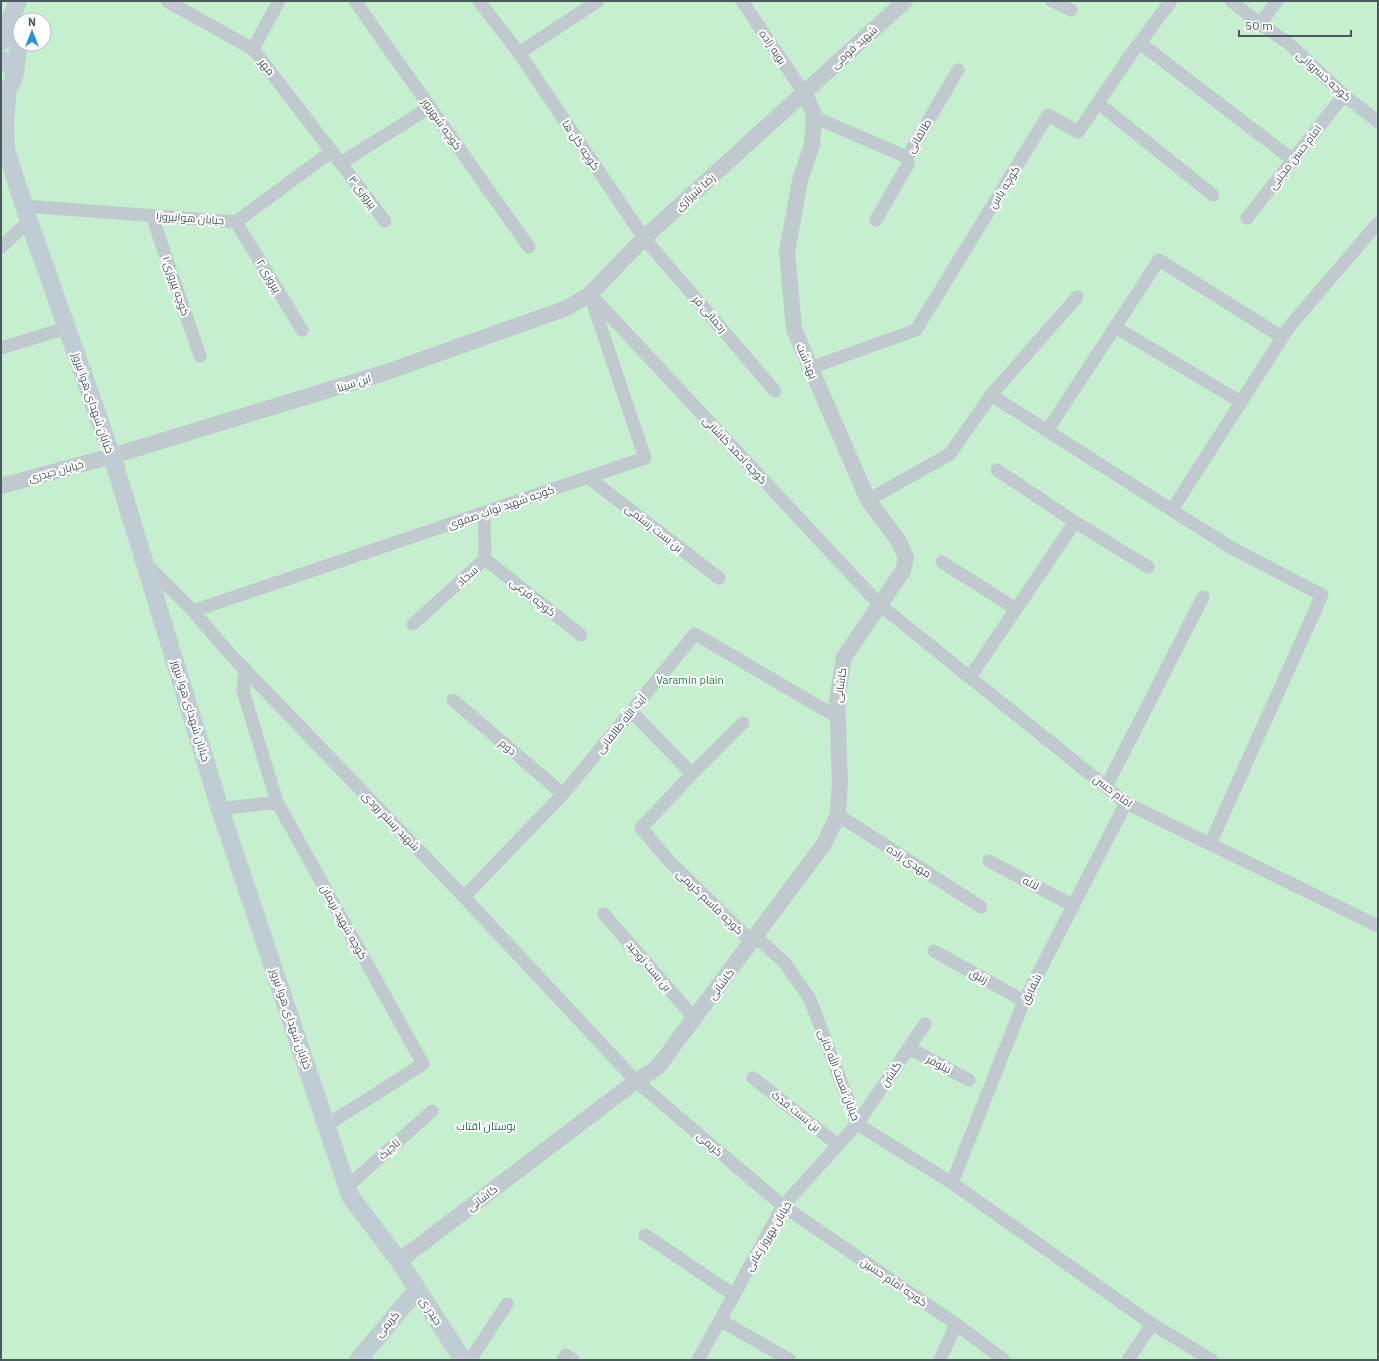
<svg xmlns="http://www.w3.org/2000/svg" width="1379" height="1361" font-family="'IBM Plex Sans',Cairo,sans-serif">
	<rect width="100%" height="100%" fill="#f5f3f3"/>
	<path fill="#c5efce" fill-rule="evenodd" d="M1,1H1378V1360H1ZM20,20H44V44H20Z"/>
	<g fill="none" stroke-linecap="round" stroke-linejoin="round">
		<path stroke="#bfc9ce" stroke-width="13" d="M167,1L253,49L385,221
			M355,1L529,247
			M479,1L519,53L644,238L775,391
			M742,1L804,93
			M1052,1L1071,10
			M1231,1L1260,24L1287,42L1344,95L1378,122
			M1260,24L1277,1
			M1140,43L1293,160
			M253,49L279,1
			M519,53L598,1
			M1098,103L1213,195
			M814,117L907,157L958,70
			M341,163L430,107
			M25,206L236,222L332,151
			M152,216L200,356
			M1247,218L1344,95
			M876,220L908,164L907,157
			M236,222L302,330
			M1,247L29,221
			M590,294L880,605L1126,803L1378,926
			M1115,327L1241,402
			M1,348L67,328
			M810,368L916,330L1048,115L1078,132L1132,53L1171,1
			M991,395L1230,547L1322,595L1210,844
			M1047,431L1159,260L1282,337
			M589,478L719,578
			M868,500L950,454L991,395L1077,297
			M1172,510L1289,327L1378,223
			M1075,522L1148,567
			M485,559L581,635
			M942,562L1016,609
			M145,563L193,611L229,653L464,897L636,1081L783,1206L956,1324L1004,1360
			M193,611L645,458L591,298
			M413,624L485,559L484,513
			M245,668L243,691L277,802L423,1064L327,1125
			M970,677L1075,522L997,470
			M453,700L563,794
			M631,711L692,774
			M743,723L692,774L641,828L669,861L752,942
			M1106,787L1203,597
			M220,809L277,802
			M838,815L981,907
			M989,861L1074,906
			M464,897L563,794L695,634L837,717
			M604,914L695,1019
			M756,937L785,963L810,999L857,1124L952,1183L1152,1324L1212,1360
			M934,951L1024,1001
			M909,1048L969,1080
			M753,1078L838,1145
			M952,1183L1024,1001L1126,803
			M347,1187L432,1111
			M645,1235L734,1295
			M720,1320L790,1360
			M470,1360L507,1304
			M563,1360L566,1355L573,1360
			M698,1360L783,1206L857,1124L925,1024
			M940,1360L956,1324
			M1128,1360L1152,1324"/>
		<path stroke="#bfc9ce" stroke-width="16" d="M1,486L112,456L384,373L567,308L590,294L644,238L905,1
			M399,1261L636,1081L657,1068L824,844L838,815L840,781L837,700L844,657L903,571L906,557L898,540L868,500L794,329L787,252L800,180L812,145L814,114L804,93"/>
		<path stroke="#c0ccd3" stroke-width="18" d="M1,42L18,1
			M1,60C19,64 18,86 1,91
			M15,74L20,31
			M1,134L29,221L112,456L220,809L350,1196L399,1261L463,1360
			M6,147L5,121L8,89
			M358,1360L417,1290"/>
	</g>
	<g text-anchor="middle" stroke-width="4" stroke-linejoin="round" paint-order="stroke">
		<g font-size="11" fill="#4b595f" stroke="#fff">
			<text transform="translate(773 47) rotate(56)" y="4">بویه زاده</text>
			<text transform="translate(854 47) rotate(-42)" y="4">شهید قومی</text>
			<text transform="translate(267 67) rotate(52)" y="4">مهر</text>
			<text transform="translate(1324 76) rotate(42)" y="4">کوچه خسروانی</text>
			<text transform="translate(442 124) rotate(55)" y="4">کوچه شهریور</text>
			<text transform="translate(919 136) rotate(-59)" y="4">طالقانی</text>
			<text transform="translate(581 145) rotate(56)" y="4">کوچه گل ها</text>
			<text transform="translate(1295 157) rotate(-52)" y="4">امام حسن مجتبی</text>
			<text transform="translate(1004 187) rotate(-58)" y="4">کوچه یاس</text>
			<text transform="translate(363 192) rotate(53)" y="4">پیروزی ۳</text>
			<text transform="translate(695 192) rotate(-42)" y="4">رضا شیرازی</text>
			<text transform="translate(190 218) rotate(4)" y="4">حیابان هوانیروز۱</text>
			<text transform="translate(269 276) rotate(59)" y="4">پیروزی ۲</text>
			<text transform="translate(176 286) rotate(71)" y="4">کوچه پیروزی ۱</text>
			<text transform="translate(710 314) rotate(49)" y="4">رحمانی فر</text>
			<text transform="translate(807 361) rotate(67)" y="4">بهداشت</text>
			<text transform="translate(354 383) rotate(-17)" y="4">ابن سینا</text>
			<text transform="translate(93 403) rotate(71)" y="4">خیابان شهدای هوا نیروز</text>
			<text transform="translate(735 450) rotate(47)" y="4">کوچه احمد کاشانی</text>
			<text transform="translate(56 471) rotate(-15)" y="4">خیابان حیدری</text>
			<text transform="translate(501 507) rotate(-19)" y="4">کوچه شهید نواب صفوی</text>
			<text transform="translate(654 528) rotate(38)" y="4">بن بست رستمی</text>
			<text transform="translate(467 576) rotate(-42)" y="4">سجاد</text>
			<text transform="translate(533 597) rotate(38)" y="4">کوچه فرعی</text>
			<text transform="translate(840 685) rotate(-82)" y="4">کاشانی</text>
			<text transform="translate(191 711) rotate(73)" y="4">خیابان شهدای هوا نیروز</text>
			<text transform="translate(621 724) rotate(-51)" y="4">آیت الله طالقانی</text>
			<text transform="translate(508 747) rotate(40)" y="4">دوم</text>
			<text transform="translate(1113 791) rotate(37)" y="4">امام حسن</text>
			<text transform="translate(391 821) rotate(46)" y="4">شهید رستم رودی</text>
			<text transform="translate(909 861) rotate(33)" y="4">مهدی زاده</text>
			<text transform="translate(1031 883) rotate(28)" y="4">لاله</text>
			<text transform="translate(710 902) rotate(44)" y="4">کوچه قاسم کریمی</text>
			<text transform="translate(344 922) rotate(61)" y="4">کوچه شهید نریمان</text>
			<text transform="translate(649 966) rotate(49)" y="4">بن بست توحید</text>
			<text transform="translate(979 976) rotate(29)" y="4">زنبق</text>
			<text transform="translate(721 984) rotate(-53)" y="4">کاشانی</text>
			<text transform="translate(1031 989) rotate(-64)" y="4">شقایق</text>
			<text transform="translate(291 1019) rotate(71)" y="4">خیابان شهدای هوا نیروز</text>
			<text transform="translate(939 1064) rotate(28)" y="4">نیلوفر</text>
			<text transform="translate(891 1074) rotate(-56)" y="4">گلشن</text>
			<text transform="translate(839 1075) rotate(69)" y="4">خیابان نعمت الله خانی</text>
			<text transform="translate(796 1111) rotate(38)" y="4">بن بست فدک</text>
			<text transform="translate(710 1144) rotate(41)" y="4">کریمی</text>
			<text transform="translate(389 1149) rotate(-42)" y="4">تاجیک</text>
			<text transform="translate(482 1198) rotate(-37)" y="4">کاشانی</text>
			<text transform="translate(768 1236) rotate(-59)" y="4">خیابان بهروز زغابی</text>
			<text transform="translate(894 1282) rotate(34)" y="4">کوچه امام حسین</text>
			<text transform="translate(431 1311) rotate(57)" y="4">حیدر ی</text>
			<text transform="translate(387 1324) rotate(-49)" y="4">کریمی</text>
		</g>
		<g font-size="11" fill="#1c803f" stroke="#fff">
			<text x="690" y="684">Varamin plain</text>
			<text x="486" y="1130">بوستان افتاب</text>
		</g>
	</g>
	<rect width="1379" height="1361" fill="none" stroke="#4b595f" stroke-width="4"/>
	<g transform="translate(32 32)"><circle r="19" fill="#ffffff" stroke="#b7bdbf"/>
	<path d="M0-3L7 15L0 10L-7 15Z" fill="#2392de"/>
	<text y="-6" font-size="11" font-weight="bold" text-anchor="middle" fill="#4b595f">N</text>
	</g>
	<path d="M1239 30v6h112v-6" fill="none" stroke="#4b595f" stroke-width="2"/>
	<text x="1245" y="30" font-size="12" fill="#4b595f" stroke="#ffffff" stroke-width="3" paint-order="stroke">50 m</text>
</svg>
